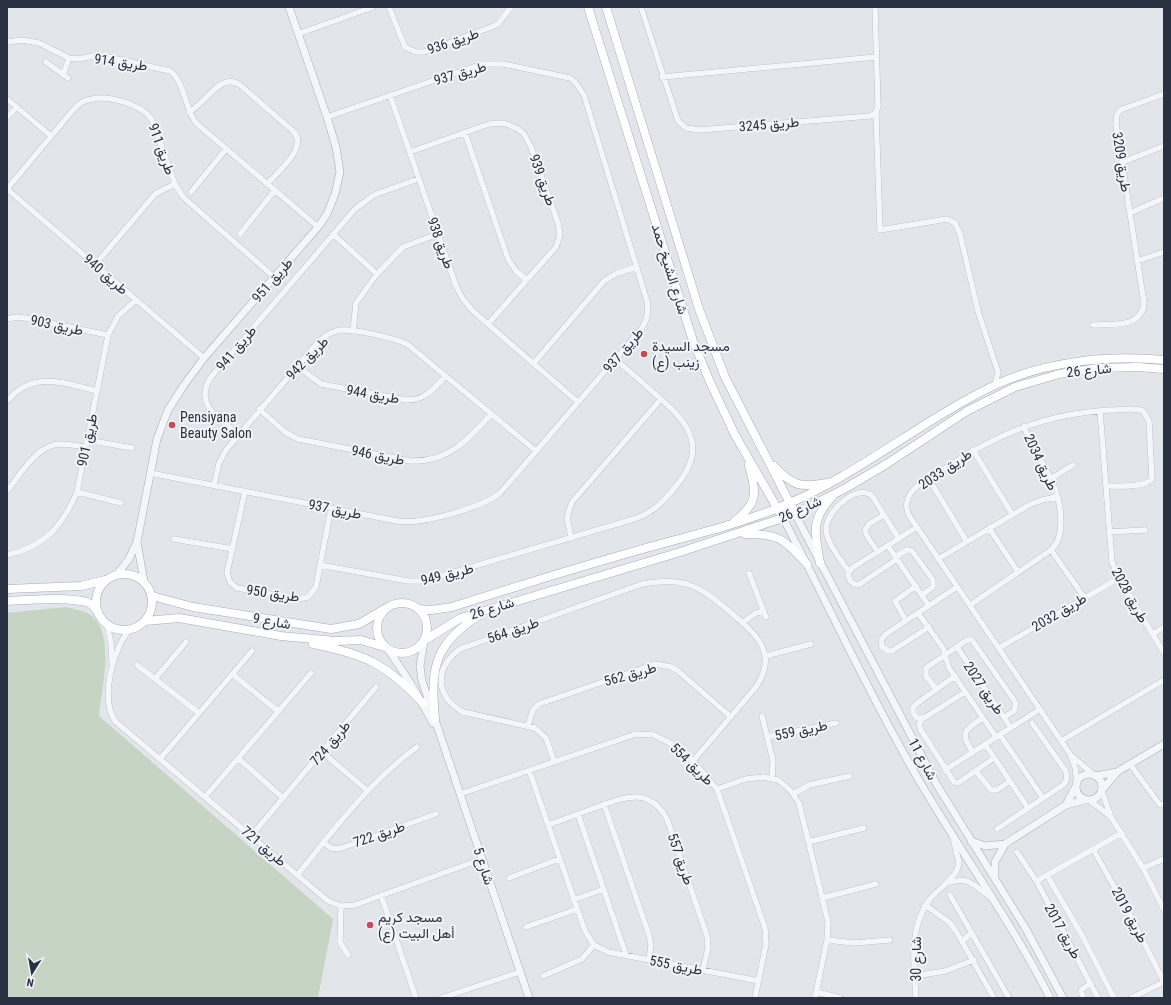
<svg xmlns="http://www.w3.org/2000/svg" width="1171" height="1005" font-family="'Roboto Condensed',Vazirmatn,sans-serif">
	<rect width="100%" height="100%" fill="#e2e5ea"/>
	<path fill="#c6d4c3" d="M66,607C73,609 81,610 87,613C118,628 101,690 99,716L333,919L318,998H7V613Z"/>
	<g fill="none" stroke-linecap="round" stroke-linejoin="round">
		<defs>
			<path id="minor" d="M389,7L405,47L416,52H424L489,28L498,24L511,7
				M641,7L678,121L686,128L699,130L870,116L876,113L878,106L875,7
				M298,34L373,7
				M7,42L22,40L39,43L69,58L78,59L99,55L170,71C184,80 185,109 196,123L318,227
				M46,62L68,78
				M63,75L69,58
				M662,77L876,57
				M390,95L456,286L463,299L473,311L578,402
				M7,99L51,136
				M189,112C205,104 221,71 240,85L293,131C309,147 278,172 267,184
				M876,113L880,230L947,219L955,223L960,234L978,311L998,372L995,385
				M7,117L17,107
				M465,133L508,259L516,271L527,280
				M410,152L489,124L504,123L518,129L524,134L531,147L558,223L560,235L556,247L488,324
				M1123,162L1164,146
				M7,189L73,110C78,104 84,100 92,99C109,95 145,105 153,122L175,184L183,197L274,277
				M7,189L204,358
				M191,192L226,149
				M1130,213L1164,198
				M240,234L275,190
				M333,234L377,274
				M1137,261L1164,252
				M95,265L155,194L175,184
				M7,319L17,317L25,318L108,335
				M1093,325C1112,324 1142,328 1144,303L1116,124L1117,115L1120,110L1164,94
				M353,331L356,303L377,274L403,247L438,234
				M534,363L604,281L617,273L637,267
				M297,366L321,384L406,400C425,401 434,388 446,376
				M7,401C33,370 63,383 97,391
				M259,409L285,432L298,439L410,461C449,462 468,440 491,414
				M1100,411L1112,562L1119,578L1164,653
				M238,434C219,418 193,405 211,377L355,209L374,195L418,179
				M87,440L132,448
				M973,450L1012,514
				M150,473L397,521C421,525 481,508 500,493L642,328C647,320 649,311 647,301L584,95L576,83L570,78L503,64H482L327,117
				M929,479L967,542
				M1050,479L1073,465
				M214,485L219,463L226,450L319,341C325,336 332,331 341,330C355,329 394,338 407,344L536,451
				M7,491C20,475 37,444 61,444C69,444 78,446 86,447
				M245,491L227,573L230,582L237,588L298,599L308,597L316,587L331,508
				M77,492L121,503
				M989,528L1018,572
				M1109,532L1145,530
				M571,538L567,517L572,502L661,399
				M174,539L233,549
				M888,546L929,606
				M1051,550L1084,597
				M878,552L867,536L865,530L869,524L884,515
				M7,555C44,547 62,527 77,492L108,335L118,316L136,300
				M895,557L907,550L912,551L933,580V587L922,595
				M897,559L860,584L856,585L850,581L848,574L852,568L917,527
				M938,559L1029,505L1042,500L1057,497
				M320,565L408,581H424L634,519C653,513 664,501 676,486C710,446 687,421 654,393C641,381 628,370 615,359
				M849,572C841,559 826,543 826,528C827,511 859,481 873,497L899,539
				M749,573L766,617
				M970,605L1051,550C1066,537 1061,505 1055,488C1046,466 1032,450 1024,426
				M918,613L943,648L949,668L996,737
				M906,621L895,601L916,586
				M742,623L756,613L763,611
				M107,624L111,644L112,662
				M929,627L892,651H889L882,647L881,640L886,634L957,587
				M130,629C113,648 99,700 116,722L328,901L341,906L355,905L482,859
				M1153,634L1164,627
				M957,647L1011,728
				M999,648L1119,578
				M766,656L811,644
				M137,665L199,713
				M232,674L278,711
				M955,676L916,704L913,708V713L917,718H924L965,692
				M155,679L186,642
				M936,689L926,676V668L967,640H972L1016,703L1014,711L1004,717
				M762,716L773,761L772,778
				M922,719L919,725L921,730L954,782L958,783L994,758
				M528,725L533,710L539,704L655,664L671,667L678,671L731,717
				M1000,735L1043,798
				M767,737L836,723
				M1061,741L1164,680
				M985,744L1028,808
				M322,752L368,791
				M973,753C960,732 963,731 983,718
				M1073,757L1094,775
				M238,758L283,798
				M160,759L252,651
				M554,761L546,738L535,728L463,712C435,696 434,668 460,649L642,584C657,581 672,580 687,584C703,589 715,600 728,610C754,633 780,651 756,687L693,761
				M1130,764L1160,805L1164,804
				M529,770L585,931L594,945L608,952L759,981
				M945,770L1040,709
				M976,771L991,790H997L1010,781
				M1077,781L1075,767L1070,754L917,527C912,520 905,512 907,502C910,487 927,480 939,472C995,435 1043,414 1110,410C1121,410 1134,407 1143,411L1149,421L1152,479C1145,488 1117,486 1106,486
				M717,789L746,779L763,777L778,780L790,790L799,803L828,922L827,940L815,998
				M1102,791L1111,817L1143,868L1164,910
				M460,794L636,734L654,735L670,743L693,761L717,789L765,928L766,944L755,998
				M793,794L809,785L850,776
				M205,797L311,673
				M1089,800L1110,816
				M604,804L649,935L651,945L649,960
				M578,814L626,955
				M548,825C564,819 581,813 597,807C625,797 649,786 667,819L707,936L708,948L703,970
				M997,829L1063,785C1067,781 1068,776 1065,770L1032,723
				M251,836L376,687
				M808,842L864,828
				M324,843L331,848L339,849L436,814
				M1093,849L1129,913L1164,982
				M1017,852L1037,882
				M1143,868L1164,859
				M297,875C334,830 370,781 417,747
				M1047,875L1084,939L1114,998
				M509,878L559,859
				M947,883C972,875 973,887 992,898
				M381,895L416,998
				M950,895L1009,998
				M822,898L876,884
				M573,900L604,889
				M925,905L949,922L956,931L994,998
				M341,906L340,942L348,955
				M526,927L577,909
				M827,940L854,943L890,940
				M963,940L972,933
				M543,976L582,959L594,945
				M915,976L945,971L974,960
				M817,992L840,998
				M441,998L520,972
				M916,998C914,964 908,928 930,899C938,889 951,882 957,870L959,863L953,838
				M1083,998L1081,990L1091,983
				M1098,998L1037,882L1040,879L1122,833
				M1131,998L1164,982"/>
			<path id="tertiary" d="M795,514L937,785L1026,929L1063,998
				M783,518C827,602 866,688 913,770C957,847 1010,919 1050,998
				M117,574L129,559L136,544
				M144,581L137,542L157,439L168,410L184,385L204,358L318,227L327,214L335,194L340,172L336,147L327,117L289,7
				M424,642L420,666L422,681L529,998
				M388,649L411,684L433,723
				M1076 787a13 13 0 1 1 26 0a13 13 0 1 1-26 0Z
				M1096,776L1117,772L1164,744
				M1102,790L1117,772
				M1066,805L1076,786
				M971,841L985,846L1005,844L1066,805L1085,800
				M995,876V862L1005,844"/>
			<path id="secondary" d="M588,7L693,341L710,382L735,435L780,513
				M606,7L699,309L725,377L792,507
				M774,466C793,486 800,488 827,483
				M735,521C759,502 756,493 749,465
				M745,534C781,534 783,539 807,564
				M820,563C815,534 810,520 832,497
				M96 602a28 28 0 1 1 56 0a28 28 0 1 1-56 0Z
				M7,589L81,586L105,580
				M152,596L193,607L331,629L359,624L388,607
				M7,601C26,600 73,596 89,603C93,605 95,609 98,612
				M377 628a25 25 0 1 1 50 0a25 25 0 1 1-50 0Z
				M419,609L431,610L452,607C514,587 576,568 639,550C685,537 733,526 778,508C856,477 920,421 995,385C1047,361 1108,355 1164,360
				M145,621L179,618L281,636L335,641L361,640L384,647
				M425,640L461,618L677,553L795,514L844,489L885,465L967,411L1015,387L1059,374L1098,368L1138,367L1164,369
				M313,644C365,654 386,664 423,703
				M435,718C430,666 435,643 481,614"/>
		</defs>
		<use href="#minor" stroke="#a7abb5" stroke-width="6"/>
		<use href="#tertiary" stroke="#a7abb5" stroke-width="8"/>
		<use href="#secondary" stroke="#a7abb5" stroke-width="9"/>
		<use href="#minor" stroke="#f5f6f9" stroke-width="5.5"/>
		<use href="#tertiary" stroke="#f5f6f9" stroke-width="7"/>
		<use href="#secondary" stroke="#fff" stroke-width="8"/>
	</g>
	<g fill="#d14654" stroke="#f2f4f8" stroke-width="1.5">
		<circle cx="644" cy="354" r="4"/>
		<circle cx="172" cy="425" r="4"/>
		<circle cx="370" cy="925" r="4"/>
	</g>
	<g text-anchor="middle" stroke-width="4" stroke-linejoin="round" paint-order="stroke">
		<g font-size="14" fill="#293143" stroke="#f2f4f8">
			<text transform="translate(453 41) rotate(-19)" y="5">طريق 936</text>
			<text transform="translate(121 62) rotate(8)" y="5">طريق 914</text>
			<text transform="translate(460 73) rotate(-16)" y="5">طريق 937</text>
			<text transform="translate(769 124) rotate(-5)" y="5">طريق 3245</text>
			<text transform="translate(162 149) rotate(70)" y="5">طريق 911</text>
			<text transform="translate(1122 162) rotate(81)" y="5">طريق 3209</text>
			<text transform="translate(543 180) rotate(70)" y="5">طريق 939</text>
			<text transform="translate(441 243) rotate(70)" y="5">طريق 938</text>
			<text transform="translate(670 269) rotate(73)" y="5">شارع الشيخ حمد</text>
			<text transform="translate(106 274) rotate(41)" y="5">طريق 940</text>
			<text transform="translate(272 280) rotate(-49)" y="5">طريق 951</text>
			<text transform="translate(57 325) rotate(12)" y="5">طريق 903</text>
			<text transform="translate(236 348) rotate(-50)" y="5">طريق 941</text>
			<text transform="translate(623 350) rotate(-50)" y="5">طريق 937</text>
			<text transform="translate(307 358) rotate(-46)" y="5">طريق 942</text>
			<text transform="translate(1089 370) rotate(-6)" y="5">شارع 26</text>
			<text transform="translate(373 394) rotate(10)" y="5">طريق 944</text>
			<text transform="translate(87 440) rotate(-78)" y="5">طريق 901</text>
			<text transform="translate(378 455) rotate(11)" y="5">طريق 946</text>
			<text transform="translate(1041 462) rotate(65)" y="5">طريق 2034</text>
			<text transform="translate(945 469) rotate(-34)" y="5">طريق 2033</text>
			<text transform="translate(335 509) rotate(11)" y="5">طريق 937</text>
			<text transform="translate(800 509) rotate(-24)" y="5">شارع 26</text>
			<text transform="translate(447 574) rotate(-14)" y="5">طريق 949</text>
			<text transform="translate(273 593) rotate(8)" y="5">طريق 950</text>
			<text transform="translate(1130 595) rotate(61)" y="5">طريق 2028</text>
			<text transform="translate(492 608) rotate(-17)" y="5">شارع 26</text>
			<text transform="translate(1059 612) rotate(-31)" y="5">طريق 2032</text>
			<text transform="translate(272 621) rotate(10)" y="5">شارع 9</text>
			<text transform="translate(513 630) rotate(-19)" y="5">طريق 564</text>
			<text transform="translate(630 674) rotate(-16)" y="5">طريق 562</text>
			<text transform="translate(984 688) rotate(56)" y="5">طريق 2027</text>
			<text transform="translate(801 730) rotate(-12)" y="5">طريق 559</text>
			<text transform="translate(330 743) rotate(-50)" y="5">طريق 724</text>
			<text transform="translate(923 759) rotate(62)" y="5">شارع 11</text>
			<text transform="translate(692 764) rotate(44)" y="5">طريق 554</text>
			<text transform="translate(379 834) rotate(-19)" y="5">طريق 722</text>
			<text transform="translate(264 846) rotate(40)" y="5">طريق 721</text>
			<text transform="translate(681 859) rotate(71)" y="5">طريق 557</text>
			<text transform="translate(484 866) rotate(72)" y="5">شارع 5</text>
			<text transform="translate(1130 915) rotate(62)" y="5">طريق 2019</text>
			<text transform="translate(1063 931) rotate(61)" y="5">طريق 2017</text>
			<text transform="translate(916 959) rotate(-90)" y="5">شارع 30</text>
			<text transform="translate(676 965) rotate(11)" y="5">طريق 555</text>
		</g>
		<g font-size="14" fill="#293143" stroke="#f2f4f8" text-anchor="start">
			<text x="652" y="351">مسجد السيدة<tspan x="652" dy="16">زينب (ع)</tspan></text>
			<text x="180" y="422">Pensiyana<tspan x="180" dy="16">Beauty Salon</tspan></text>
			<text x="378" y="922">مسجد كريم<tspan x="378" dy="16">أهل البيت (ع)</tspan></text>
		</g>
	</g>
	<rect width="1171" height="1005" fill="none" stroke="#293143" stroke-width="16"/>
	<g transform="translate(32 973) rotate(191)" stroke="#f2f4f8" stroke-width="3" paint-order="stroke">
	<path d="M0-3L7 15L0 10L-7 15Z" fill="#293143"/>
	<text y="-6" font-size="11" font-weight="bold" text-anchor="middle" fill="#293143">N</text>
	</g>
</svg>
